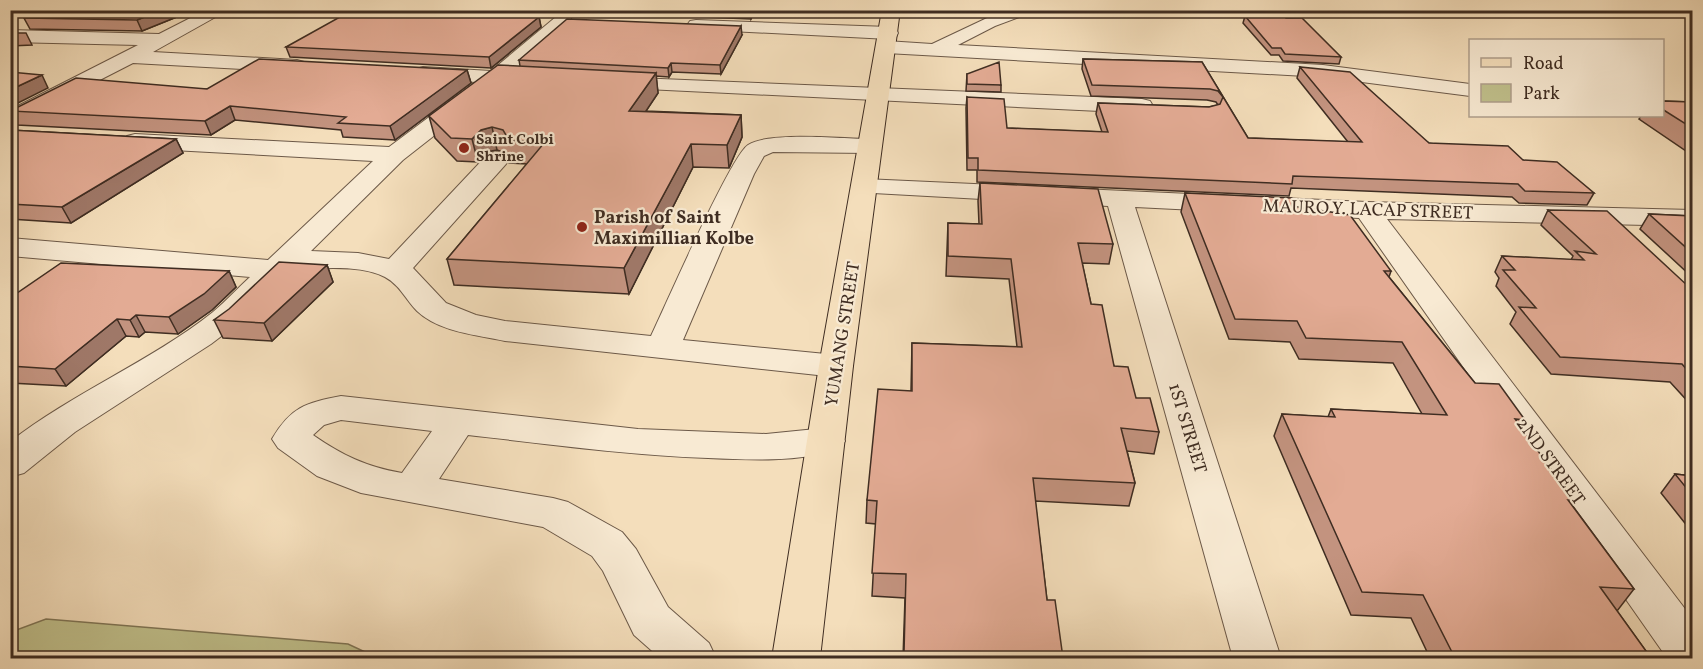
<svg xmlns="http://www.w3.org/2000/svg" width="1703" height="669" font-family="Vollkorn,serif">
	<rect width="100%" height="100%" fill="#f4debb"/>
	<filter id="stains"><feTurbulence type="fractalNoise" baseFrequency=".00333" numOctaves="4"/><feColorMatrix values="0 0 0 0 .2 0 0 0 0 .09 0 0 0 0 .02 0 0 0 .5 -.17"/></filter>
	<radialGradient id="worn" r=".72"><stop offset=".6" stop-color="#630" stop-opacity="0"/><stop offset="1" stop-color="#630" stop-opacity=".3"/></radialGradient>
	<path fill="#c0c08c" stroke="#807657" stroke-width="1.5" d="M46,619L348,644L378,658H11V632Z"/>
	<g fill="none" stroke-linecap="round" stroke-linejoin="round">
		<defs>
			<path id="minor" d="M206,10H228L153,52L297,60L304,62L307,66L304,70L297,72L133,63L10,126V110L138,45L10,42V30L159,34Z
				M312,10H426L432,15L429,19L423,20L320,15Z
				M1004,10H1029L1027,14L995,26L958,45L1323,65L1470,84V96L1323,77L886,53L879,51L876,47L879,43L886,41L932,44Z
				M563,15L569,16L572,20L569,24L514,72L535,75L538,79L535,83L500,84L403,160L311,251L358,253L389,259L488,154L497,152L506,154L509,159L506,164L413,268L446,303L476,315L505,321L651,336C665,307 730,157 748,145C770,131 842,139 870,139L878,141L882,146L878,151L870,153L773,152L764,156L754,174L683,340L836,355L848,358L853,366L848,374L836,377L505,341C477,335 439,332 417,311C406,300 400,285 385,277C359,264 321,269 293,269L236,325L211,344L75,432L24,473L10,477V442C74,392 150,362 213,312C226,301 238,288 250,277L10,256V238L268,260L373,161L135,148L127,146L123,141L127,136L135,134L389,147L476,82L423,79L416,77L413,73L416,69L423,67L491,71L557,16Z
				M696,20L889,27L896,29L898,33L896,37L889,39L690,29L687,25L690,21Z
				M612,77L1142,99L1150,101L1153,106L1150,111L1142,113L605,87L602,83L605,79Z
				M864,179L1367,202L1692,210V226L1387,219L1692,618V658H1667L1359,218L1135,207L1281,658H1233L1108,206L855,192L851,187L855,182Z
				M341,396L638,429L766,434L826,428L839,432L845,441L839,450C797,462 752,460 708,458C627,455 548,444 468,435L439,479L553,498L568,502L622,532L636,549L668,607L709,643L716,658H660L634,635L603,571L592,556L543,527L361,493L317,476L278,448L272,439C291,407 305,403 341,396ZM341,420L432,431L402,473C366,467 342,455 313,435L324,425Z"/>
			<path id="major" d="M882,10H900L853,366L820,658H772L819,366Z"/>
		</defs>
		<use href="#minor" stroke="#6c5948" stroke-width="2"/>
		<use href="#major" stroke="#3f2d22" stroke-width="2"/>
		<use href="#minor" fill="#f8ead3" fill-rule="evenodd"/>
		<use href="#major" fill="#f4debb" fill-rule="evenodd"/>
	</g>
	<path fill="#c3937f" stroke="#3f2d22" stroke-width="1.5" d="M43,10H194L142,31L30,29L24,18Z
		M532,10H755L751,19Z
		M1250,10L1286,18L1341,57L1339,64L1283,61L1279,55H1271L1243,23L1245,16L1248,17Z
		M539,17L541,27L491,68L290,57L286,47Z
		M10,33H26L32,45L10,46Z
		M742,35L721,74L672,72L669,77L656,76L658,93L646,111L741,115L742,137L729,168L693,167L629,294L454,285L447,259L527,164L509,163L507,153L497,150L486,152L478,162L457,161L435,138L429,116L520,66L519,60Z
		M1083,59L1202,62L1248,138L1348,142L1297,78L1300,67L1429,143L1523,160L1594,193L1587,205L1519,203L1512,197L1291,188L1289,196L977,182V170H967L966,108L967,97L1007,128L1102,132L1096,114L1098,103L1209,107L1218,105L1216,102L1207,100L1091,96L1082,69Z
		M467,70L471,83L395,140L343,137L341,130L235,120L211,135L17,125L10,114V110L207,89Z
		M967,74L1001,85V92L966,91Z
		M1662,101L1692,102V155L1639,119L1641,116H1662Z
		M10,130L176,139L183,153L71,223L10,219Z
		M980,183L1113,244L1109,264L1082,263L1091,304L1114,366L1159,432L1154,454L1127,451L1135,483L1129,506L1035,501L1047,600L1063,658H903L905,598L872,596L876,524L866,523L867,500L911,390L912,343L1017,347L1009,279L946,276L948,223L979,224L978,201Z
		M1185,193L1292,206L1391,271L1389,277L1475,383L1525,420L1521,428L1574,501L1572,505L1634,589L1617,611L1651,658H1430L1411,618L1351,615L1274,436L1282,414L1328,417L1331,409L1422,414L1393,363L1299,359L1290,342L1229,339L1181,212Z
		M1548,210L1690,288L1692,289V406L1670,382L1551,374L1510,324L1516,312L1496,286L1499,278L1495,272L1502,256L1571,260L1573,256L1541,225Z
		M1649,214L1692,216V277L1640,229Z
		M327,265L333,282L272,341L223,338L214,320Z
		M229,271L236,287L212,310L178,334L145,332L139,337L126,336L66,386L10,383V298Z
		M1675,474L1692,476V532L1661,493Z"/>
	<path fill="#9f7868" stroke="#3f2d22" stroke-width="1.5" d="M10,10H31L10,19Z
		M162,10H194L142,31L137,20Z
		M750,10H755L751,19Z
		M539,17L541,27L491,68L489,57Z
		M741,26L742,35L721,74L720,65Z
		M671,63L672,72L669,77L668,68Z
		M467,70L471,83L395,140L390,126Z
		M656,73L658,93L632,132L629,111Z
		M42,75L48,88L10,107V90Z
		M230,106L235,120L211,135L205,121Z
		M741,115L742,137L729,168L727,145Z
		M492,127L497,150L486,152L478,162L472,139L481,130Z
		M176,139L183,153L71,223L62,207Z
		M691,144L693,167L629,294L624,268Z
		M327,265L333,282L272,341L264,323Z
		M229,271L236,287L212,310L178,334L169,317Z
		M136,315L145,332L139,337L130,320Z
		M117,319L126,336L66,386L55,369Z"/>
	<path fill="#e3ab94" stroke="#3f2d22" stroke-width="1.5" d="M43,10H162L137,20L24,18Z
		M1250,10H1278L1286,18H1302L1341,57L1285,54L1281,48H1272L1245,16L1255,17Z
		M347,13L539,17L489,57L286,47Z
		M567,19L741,26L720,65L671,63L668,68L519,60Z
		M259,59L467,70L390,126L338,123L346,117L230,106L205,121L10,111L76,78L207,89Z
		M1083,59L1202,62L1248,138L1362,142L1300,67L1350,72L1429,143L1508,146L1523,160L1557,162L1594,193L1525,191L1518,184L1293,176L1292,184L978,170V158H968L967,97L1004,99L1007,128L1108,132L1098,103L1209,107L1220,104L1223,97L1218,91L1210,89L1092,85Z
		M999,62L1001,85L967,84V74Z
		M498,65L656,73L629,111L741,115L727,145L691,144L624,268L447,259L545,142L504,140L506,135L503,130L492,127L481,130L472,139L451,138L429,116Z
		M10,72L42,75L10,90Z
		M1662,101L1692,102V128L1662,109Z
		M10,130L176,139L62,207L10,204Z
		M980,183L1098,189L1113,244L1078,243L1091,304L1102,305L1114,366L1128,367L1136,398H1150L1159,432L1121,428L1135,483L1033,478L1047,600H1055L1063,658H971V657L904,653L906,574L872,573L877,501L867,500L878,389L912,391V343L1022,347L1011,259L948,256V223L982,224Z
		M1185,193L1292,198V206L1350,215L1391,271H1384L1475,383L1499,384L1525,420L1515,419L1574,501L1568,500L1634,589L1600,587L1651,658H1455L1423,595L1362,592L1282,414L1335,417L1331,409L1447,415L1402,342L1306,338L1297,321L1235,319Z
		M1548,210L1607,211L1690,288L1692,289V376L1682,364L1560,357L1519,307L1536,308L1503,270H1515L1502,256L1584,260L1575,251L1596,254Z
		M1649,214L1692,216V253Z
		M279,262L327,265L264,323L214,320L229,309Z
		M61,263L229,271L204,294L169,317L136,315L130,320L117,319L55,369L10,366V298Z
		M1675,474L1692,476V495Z"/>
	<g fill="#8f2418" stroke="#f8ead3" stroke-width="2">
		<circle cx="464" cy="148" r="6"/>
		<circle cx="582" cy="227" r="6"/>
	</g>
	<g text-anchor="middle" stroke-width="4.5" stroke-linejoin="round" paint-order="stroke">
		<g font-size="15" font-weight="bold" fill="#3f2d22" stroke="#f8ead3" text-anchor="start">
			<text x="476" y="144">Saint Colbi<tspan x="476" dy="17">Shrine</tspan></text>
		</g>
		<g font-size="18" fill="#3f2d22" stroke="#f8ead3">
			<text transform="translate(1368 209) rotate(2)" y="6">MAURO Y. LACAP STREET</text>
			<text transform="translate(842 334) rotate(-81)" y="6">YUMANG STREET</text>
			<text transform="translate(1188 428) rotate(73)" y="6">1ST STREET</text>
			<text transform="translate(1551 461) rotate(54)" y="6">2ND STREET</text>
		</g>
		<g font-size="18" font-weight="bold" fill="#3f2d22" stroke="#f8ead3" text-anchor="start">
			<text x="594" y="223">Parish of Saint<tspan x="594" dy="21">Maximillian Kolbe</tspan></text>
		</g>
	</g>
	<rect width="1703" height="669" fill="none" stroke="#f4debb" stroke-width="36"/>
	<rect x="12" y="12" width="1679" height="645" fill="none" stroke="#3f2d22" stroke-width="3"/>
	<rect x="18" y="18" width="1667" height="633" fill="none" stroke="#3f2d22" stroke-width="1.5"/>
	<rect x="1469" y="39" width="195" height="78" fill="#f8ead3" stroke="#ae9e8c" stroke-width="1.5"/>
	<rect x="1481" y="58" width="30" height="9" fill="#f4debb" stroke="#ae9e8c" stroke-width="1.5"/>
	<text x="1523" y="69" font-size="18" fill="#3f2d22">Road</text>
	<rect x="1481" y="84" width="30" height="18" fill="#c0c08c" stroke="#ae9e8c" stroke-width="1.5"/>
	<text x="1523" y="99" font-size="18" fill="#3f2d22">Park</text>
	<rect width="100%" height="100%" filter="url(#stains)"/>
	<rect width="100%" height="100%" fill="url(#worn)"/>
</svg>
